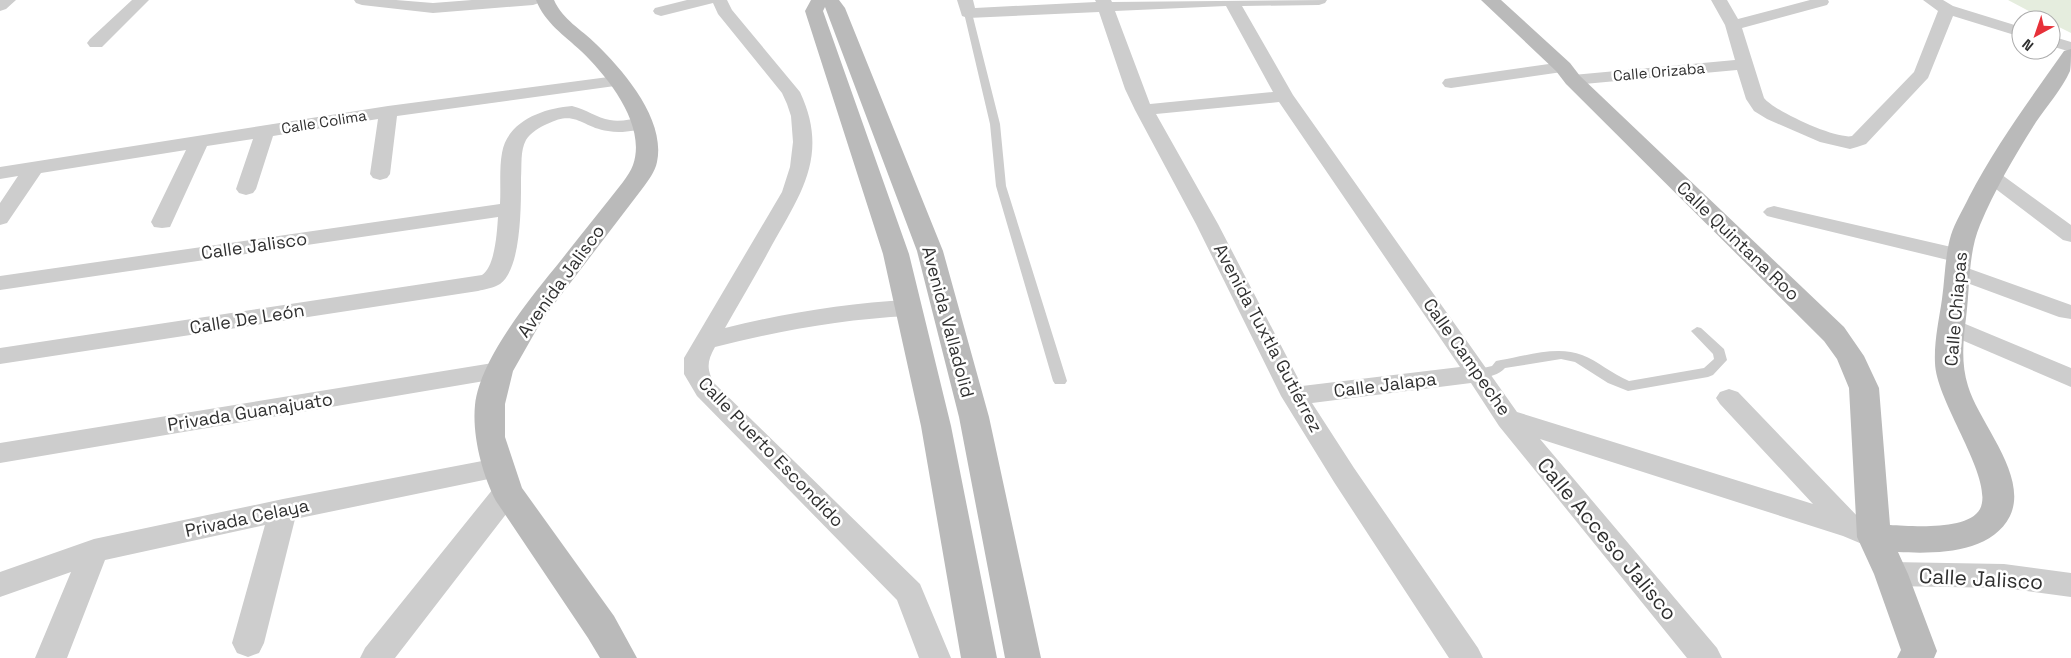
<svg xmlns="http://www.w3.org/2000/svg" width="2071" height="658" font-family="'Space Grotesk',sans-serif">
	<rect width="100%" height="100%" fill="#fff"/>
	<path fill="#e5edde" d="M2008,0H2071V33L2051,23V20H2046Z"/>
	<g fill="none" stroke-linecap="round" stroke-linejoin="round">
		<path fill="#cdcdcd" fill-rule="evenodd" d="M968,10L972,13L1000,124L1006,186L1067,381L1065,384H1055L1053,381L996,186L990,124L964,13Z
			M1697,327L1701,328L1724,349L1727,360L1713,375L1708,377L1628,391L1608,383L1575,362L1561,359L1505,368C1498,376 1481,380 1470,377L1468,374L1470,371L1492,366L1496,361L1501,360C1525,356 1558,345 1582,355C1598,361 1612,374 1629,381L1704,368L1714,359L1713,354L1691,331Z"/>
		<path fill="#cdcdcd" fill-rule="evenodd" d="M0,0H16L6,9L0,11Z
			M132,0H149L102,47H90L87,43L90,39Z
			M354,0H396L433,3L472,0H541L539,3L533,5L433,13L362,5L356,3Z
			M687,0H727L732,10L800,92C829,154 802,192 772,245C757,273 741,300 725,328C786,313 847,303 909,300L917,303L921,308L917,313L909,316C843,319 779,331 715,347C707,361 706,370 715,384L920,584L951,658H919L897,600L697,396L684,374V358L782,192L790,167L793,142L791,116L787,104L782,93L718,14L713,3L661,16L655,14L653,11L655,8Z
			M957,0H973L975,8L1096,2L1095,0H1111L1112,2L1327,0L1325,3L1319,5L1242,6L1293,95L1517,412L1813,504L1720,404L1716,398L1720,392L1729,389L1738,392L1861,520L1884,529L1888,537L1884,545L1874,549L1843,536L1540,439L1717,648L1722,658H1687L1499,426L1471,383L1312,403L1354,468L1478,648L1483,658H1449L1334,482L1281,396L1196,224L1135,110L1125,89L1099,12L968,18L962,16ZM1226,6L1273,92L1150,104L1115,11ZM1279,102L1460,367L1302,386L1218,224L1156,114Z
			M1711,0H1727L1738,19L1810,0H1828L1829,2L1827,5L1742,28L1764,98C1774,111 1837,140 1852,136L1914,72L1938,11L1923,0H1943L1953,6L2021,27V37L1953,16L1928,78L1866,144L1857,147L1850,149L1820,142L1767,119L1754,111L1746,99L1737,70L1573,85L1567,84L1564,80L1567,76L1573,75L1735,60L1725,25Z
			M2051,36L2071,42V52L2051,46Z
			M1563,62L1569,63L1572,67L1569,71L1451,88L1445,87L1442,83L1445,79L1451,78Z
			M616,76L622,77L625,81L622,85L397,116L390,174L387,178L380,180L373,178L370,174L378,119L273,136L256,189L253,193L246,195L239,193L236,189L253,139L207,146L170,227L162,228L154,227L151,222L186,150L41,173L7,223L0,225V203L18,176L0,179V167L388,106Z
			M572,106C586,109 597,118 610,120C623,123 636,116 650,119L652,123L650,127C637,130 622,134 608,131C581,127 576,109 547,124C540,127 530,133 526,140C520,151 522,165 521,178C521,203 522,268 500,284C494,288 485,289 478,291L0,364V348L482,275C495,267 497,232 498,217L0,290V276L500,204C501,187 499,169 502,153C507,121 544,108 572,106Z
			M1991,170L1998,172L2071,225V242L2063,240L1984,180L1981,176L1984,172Z
			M1774,206L1960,249L1968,251L1971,256L1968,261L1960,263L1767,216L1763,212L1767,208Z
			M1959,265L2071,305V319L2059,317L1951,277L1948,272L1951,267Z
			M1951,318L2071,368V387L1943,332L1939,326L1943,320Z
			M499,362L508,365L511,371L508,377L0,463V443Z
			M498,458L508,461L512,468L508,475L295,519L264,643L259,653L248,657L237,653L232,643L265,525L105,560L67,658H35L71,572L0,597V572L94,539L283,499Z
			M507,481L517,484L521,492L517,500L395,658H360L365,648L497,484Z
			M1891,562L2004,564L2071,573V597L2004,588L1891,586L1881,583L1876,574L1881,565Z"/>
		<path fill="#bababa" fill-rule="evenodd" d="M536,0H554C563,20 581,29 596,44C624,71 666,120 657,162C655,172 648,181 642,189L542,320L513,371L505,404V437L522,488L614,616L637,658H600L588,638L496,501C482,474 472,435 475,405C480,358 532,296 562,259C582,233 603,208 623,182C627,176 631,171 633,165C647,125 608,77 581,51C564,35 545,23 536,0Z
			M811,0H839L845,8L943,251L989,417L1041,658H1005L959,417L917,251L825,7L823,11L909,254L951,426L997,658H961L921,426L883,254L805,11Z
			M1481,0H1501L1570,63L1580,76L1844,327L1864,356L1879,388L1890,525C1911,526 1968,531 1980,509C1995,479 1936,402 1935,363C1934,341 1939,320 1942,299C1945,278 1945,255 1951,235C1955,222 1963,210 1969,197C1996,145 2031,98 2064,51L2071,49C2071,56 2071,66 2070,71C2062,89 2047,106 2036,122C2015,155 1995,189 1980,225C1968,253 1970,288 1966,318C1963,341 1961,364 1968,386C1979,423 2029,476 2010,516C1991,554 1934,554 1898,552L1908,574L1937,651L1934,658H1897L1901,650L1874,574L1857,537L1849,388L1837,359L1824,341L1566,84L1556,71Z"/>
	</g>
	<g text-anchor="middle" stroke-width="5" stroke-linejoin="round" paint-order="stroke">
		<g font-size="15" fill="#303030" stroke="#fff">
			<text transform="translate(1659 72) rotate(-5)" y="5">Calle Orizaba</text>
			<text transform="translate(324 122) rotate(-9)" y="5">Calle Colima</text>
		</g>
		<g font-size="18" fill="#303030" stroke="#fff">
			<text transform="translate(1738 241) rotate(44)" y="6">Calle Quintana Roo</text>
			<text transform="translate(254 246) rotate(-8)" y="6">Calle Jalisco</text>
			<text transform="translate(561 281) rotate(-54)" y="6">Avenida Jalisco</text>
			<text transform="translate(1956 309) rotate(-85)" y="6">Calle Chiapas</text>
			<text transform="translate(247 319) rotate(-9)" y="6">Calle De León</text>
			<text transform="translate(948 322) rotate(75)" y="6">Avenida Valladolid</text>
			<text transform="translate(1268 338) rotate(62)" y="6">Avenida Tuxtla Gutiérrez</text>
			<text transform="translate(1467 357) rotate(55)" y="6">Calle Campeche</text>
			<text transform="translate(1385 385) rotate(-7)" y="6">Calle Jalapa</text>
			<text transform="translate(250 412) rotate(-9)" y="6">Privada Guanajuato</text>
			<text transform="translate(771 452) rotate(46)" y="6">Calle Puerto Escondido</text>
			<text transform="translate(247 518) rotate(-12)" y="6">Privada Celaya</text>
		</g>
		<g font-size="21" fill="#303030" stroke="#fff">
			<text transform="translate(1607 539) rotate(50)" y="7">Calle Acceso Jalisco</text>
			<text transform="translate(1981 579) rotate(3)" y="7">Calle Jalisco</text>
		</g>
	</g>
	<g transform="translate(2036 35) rotate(220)"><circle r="24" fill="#ffffff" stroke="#acacac"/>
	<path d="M0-4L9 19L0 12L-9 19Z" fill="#e73139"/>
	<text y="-8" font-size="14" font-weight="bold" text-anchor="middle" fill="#303030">N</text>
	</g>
</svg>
